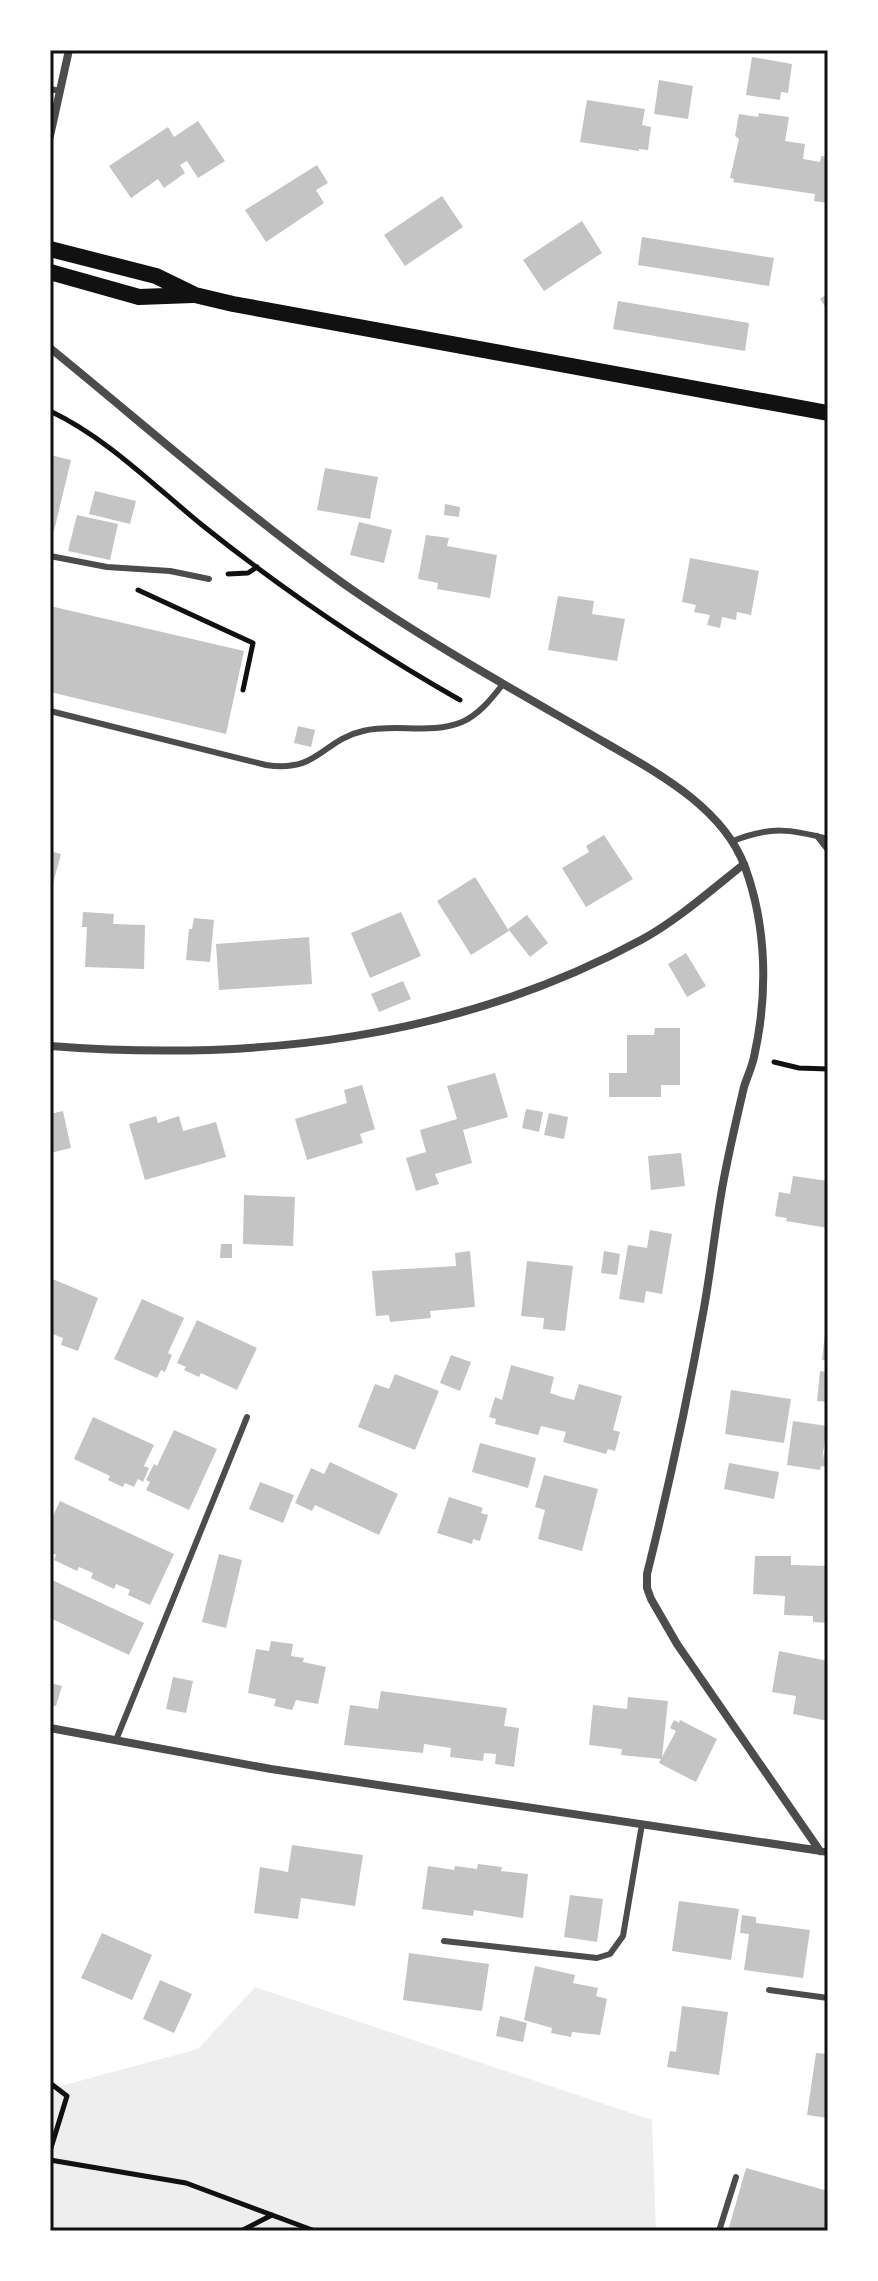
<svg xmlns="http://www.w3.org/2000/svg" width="878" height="2281" font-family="Lato,sans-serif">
	<rect width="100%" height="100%" fill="#fff"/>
	<path fill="#eee" d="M255,1987L652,2120L656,2231H50V2089L198,2049Z"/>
	<path fill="#c4c4c4" d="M752,57L792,64L788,93L781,92L780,100L746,95Z
		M659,80L693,86L688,119L654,114Z
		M587,100L645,109L642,125L651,127L648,150L639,149V151L580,142Z
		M759,113L789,117L785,141L805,144L803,159L820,162L821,156L828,157V203L814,201L815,194L733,182L734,179L730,178L739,139L735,136L739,114L758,117Z
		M198,121L225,161L198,178L187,161L180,165L185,173L164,188L158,179L131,198L109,166L168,127L174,137Z
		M317,165L328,183L316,190L324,203L266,242L245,210Z
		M442,196L463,227L405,266L384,235Z
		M582,221L602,253L544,291L523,260Z
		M642,237L774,258L769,286L638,265Z
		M828,293V311L820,299Z
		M618,301L749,323L745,351L613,329Z
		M50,455L71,460L54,531L50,530Z
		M325,468L378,477L370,519L317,510Z
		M95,491L136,501L130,524L89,514Z
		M445,504L460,507L459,517L444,515Z
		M77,515L118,524L110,560L68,551Z
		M359,522L392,530L384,563L350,555Z
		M426,535L449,538L447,546L497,555L490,598L437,589L438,583L418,579Z
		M690,558L759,571L751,615L737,612L736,620L722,617L720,628L707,625L710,615L694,612L696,605L682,602Z
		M558,596L594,601L592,614L625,619L617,661L548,650Z
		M50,606L244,651L226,734L50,692Z
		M298,726L315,730L311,747L294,743Z
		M604,835L633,879L586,907L562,868L589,852L586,846Z
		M50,851L61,854L51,891H50Z
		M475,877L509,931L471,955L437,901Z
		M83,912L114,914L113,924L145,925L144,969L85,967L87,927H82Z
		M401,912L421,956L370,978L351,933Z
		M527,915L548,943L530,957L508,929Z
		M194,918L214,920L210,962L186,960L189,929H192Z
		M309,937L312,984L219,990L216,944Z
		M686,953L706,986L687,997L668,964Z
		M403,981L411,999L379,1012L371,994Z
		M655,1028H680V1085H661V1097H609V1073H627V1035H654Z
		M495,1073L508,1117L463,1130L472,1163L435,1174L439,1184L416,1191L406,1158L426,1152L420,1130L457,1119L447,1086Z
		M362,1085L375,1129L360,1134L363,1143L307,1160L295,1119L347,1103L344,1090Z
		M526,1109L543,1112L539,1132L522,1128Z
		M63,1111L71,1148L50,1153V1114Z
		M549,1113L568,1117L564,1139L544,1135Z
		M156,1116L158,1123L179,1116L183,1131L216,1122L226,1157L145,1180L129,1124Z
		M681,1153L685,1186L651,1190L648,1156Z
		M793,1176L828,1181V1228L786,1221L787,1218L775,1216L779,1192L790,1194Z
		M244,1195L295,1197L293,1246L243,1244Z
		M650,1230L672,1234L662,1294L646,1291L644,1303L619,1299L628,1245L647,1248Z
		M221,1244H232V1258H220Z
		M470,1251L475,1307L430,1311L431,1318L390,1322L389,1315L376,1316L372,1271L456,1266L455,1253Z
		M604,1251L620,1254L617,1275L601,1273Z
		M527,1261L573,1266L565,1331L543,1329L544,1318L521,1316Z
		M50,1278L98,1298L78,1351L61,1345L63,1338L50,1333Z
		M142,1299L184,1318L168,1353L172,1355L165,1372L161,1370L157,1378L114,1359Z
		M197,1320L257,1348L237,1390L201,1373L199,1377L184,1370L186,1367L177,1363Z
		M826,1324L828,1325V1360H822Z
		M451,1355L471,1362L460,1391L440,1383Z
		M511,1365L554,1377L550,1393L562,1397L574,1400L579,1384L622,1396L613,1430L620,1432L615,1451L608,1449L606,1454L563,1442L566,1432L541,1426L538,1435L495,1424L496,1419L489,1417L495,1397L502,1400Z
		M820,1371L828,1372V1402L817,1401Z
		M395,1374L439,1391L415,1450L358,1427L375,1384L389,1389Z
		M731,1390L791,1399L784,1443L725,1434Z
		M93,1417L154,1445L144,1466L149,1468L143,1482L138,1479L134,1487L125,1483L123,1487L108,1480L110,1476L74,1459Z
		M793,1421L827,1426L822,1460L828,1440V1467L821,1466L820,1470L787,1465Z
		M174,1430L217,1449L189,1510L146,1490L150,1482L146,1480L154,1464L157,1466Z
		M480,1443L536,1458L528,1488L472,1472Z
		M330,1462L398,1494L379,1535L315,1505L312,1511L295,1503L311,1468L324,1474Z
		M729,1463L779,1472L774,1499L724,1489Z
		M544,1475L598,1489L582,1551L538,1539L545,1510L535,1507Z
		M260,1482L294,1495L283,1523L249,1509Z
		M449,1497L483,1508L481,1513L488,1515L480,1541L473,1539L472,1544L437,1533Z
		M60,1501L174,1554L150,1605L128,1595L130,1590L116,1584L114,1589L91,1578L93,1573L79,1567L77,1571L54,1560L56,1555L50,1552V1522Z
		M219,1554L242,1560L226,1628L202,1622Z
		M755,1556H791V1565L828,1566V1623L813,1622V1616L784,1615L785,1596L753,1594Z
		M50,1579L144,1623L129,1655L50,1618Z
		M271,1641L293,1644L291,1656L304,1658L303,1662L326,1667L318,1704L296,1700L292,1710L274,1706L276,1699L248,1693L256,1649L269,1651Z
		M779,1651L828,1661V1721L793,1714L796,1696L772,1692Z
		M173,1677L193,1681L186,1713L166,1709Z
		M50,1683L62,1686L56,1706L50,1705Z
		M381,1691L507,1708L504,1726L519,1728L514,1767L495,1764L496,1754L484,1753L483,1761L450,1757L451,1748L424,1744L423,1753L344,1745L350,1705L378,1709Z
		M628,1697L668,1701L662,1757L676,1731L670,1728L674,1720L679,1723L680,1720L717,1739L696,1782L659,1763L661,1759L621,1755L622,1749L589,1745L593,1705L627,1709Z
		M292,1845L363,1855L355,1906L301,1898L298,1919L254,1913L260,1867L288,1872Z
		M478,1864L502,1867L501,1871L528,1874L523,1918L474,1910L473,1916L422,1909L428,1866L454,1870L455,1866L477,1869Z
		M570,1895L603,1899L597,1942L564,1937Z
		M679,1901L739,1909L731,1960L672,1951Z
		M742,1915L756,1917V1923L810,1930L803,1978L744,1970L749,1934L740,1933Z
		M102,1933L152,1955L132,2000L81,1978Z
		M409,1953L489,1964L482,2011L403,2000Z
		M535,1966L575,1975L573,1983L598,1988L596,1996L607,1999L600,2035L572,2032L571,2037L551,2033L552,2028L524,2020Z
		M160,1980L192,1994L174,2033L143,2019Z
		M682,2006L728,2012L719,2075L667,2067L670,2051L676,2052Z
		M500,2016L527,2023L523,2042L496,2036Z
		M816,2053L828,2054V2118L807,2115Z
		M746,2168L828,2191V2231H728Z"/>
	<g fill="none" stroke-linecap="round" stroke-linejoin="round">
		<path stroke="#111" stroke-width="5" d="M50,411C107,438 153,485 202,525C283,590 369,648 460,700
			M228,574L248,573L257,567
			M138,590L253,643L243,690
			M774,1062L799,1068L828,1069
			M50,2083L67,2096L50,2151
			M50,2160L186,2183L315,2231
			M241,2231L272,2215"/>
		<path stroke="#4c4c4c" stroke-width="6" d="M50,89L60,91
			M50,556L107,567L170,571L209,579
			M50,711L266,765C319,773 322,740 363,731C395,723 431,735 462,722C479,715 492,698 503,684
			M817,836L828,850
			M733,841C770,826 791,829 828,839
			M116,1740L247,1417
			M444,1941L597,1958L610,1954L623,1936L642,1824
			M769,1990L828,1998
			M719,2231L736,2177"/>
		<path stroke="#4c4c4c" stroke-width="8" d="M50,136L69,50
			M50,348C147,427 242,511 344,584C427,642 516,691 604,742C656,772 723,807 745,867C767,927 768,995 754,1057C752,1067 747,1077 744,1087C736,1121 728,1155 722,1189C715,1229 711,1269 704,1308C688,1397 669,1486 647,1574V1588L651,1599L677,1644L820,1851
			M50,1046C255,1062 458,1039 641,940C675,922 714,888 744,864
			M50,1728L271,1769L828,1852"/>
		<path stroke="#111" stroke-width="16" d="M50,249L156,276L195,295L233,304L828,413
			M50,272L139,297L193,295"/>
	</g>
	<rect width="878" height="2281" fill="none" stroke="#ffffff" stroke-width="104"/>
	<rect x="52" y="52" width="774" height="2177" fill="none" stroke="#111" stroke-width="3"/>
</svg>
